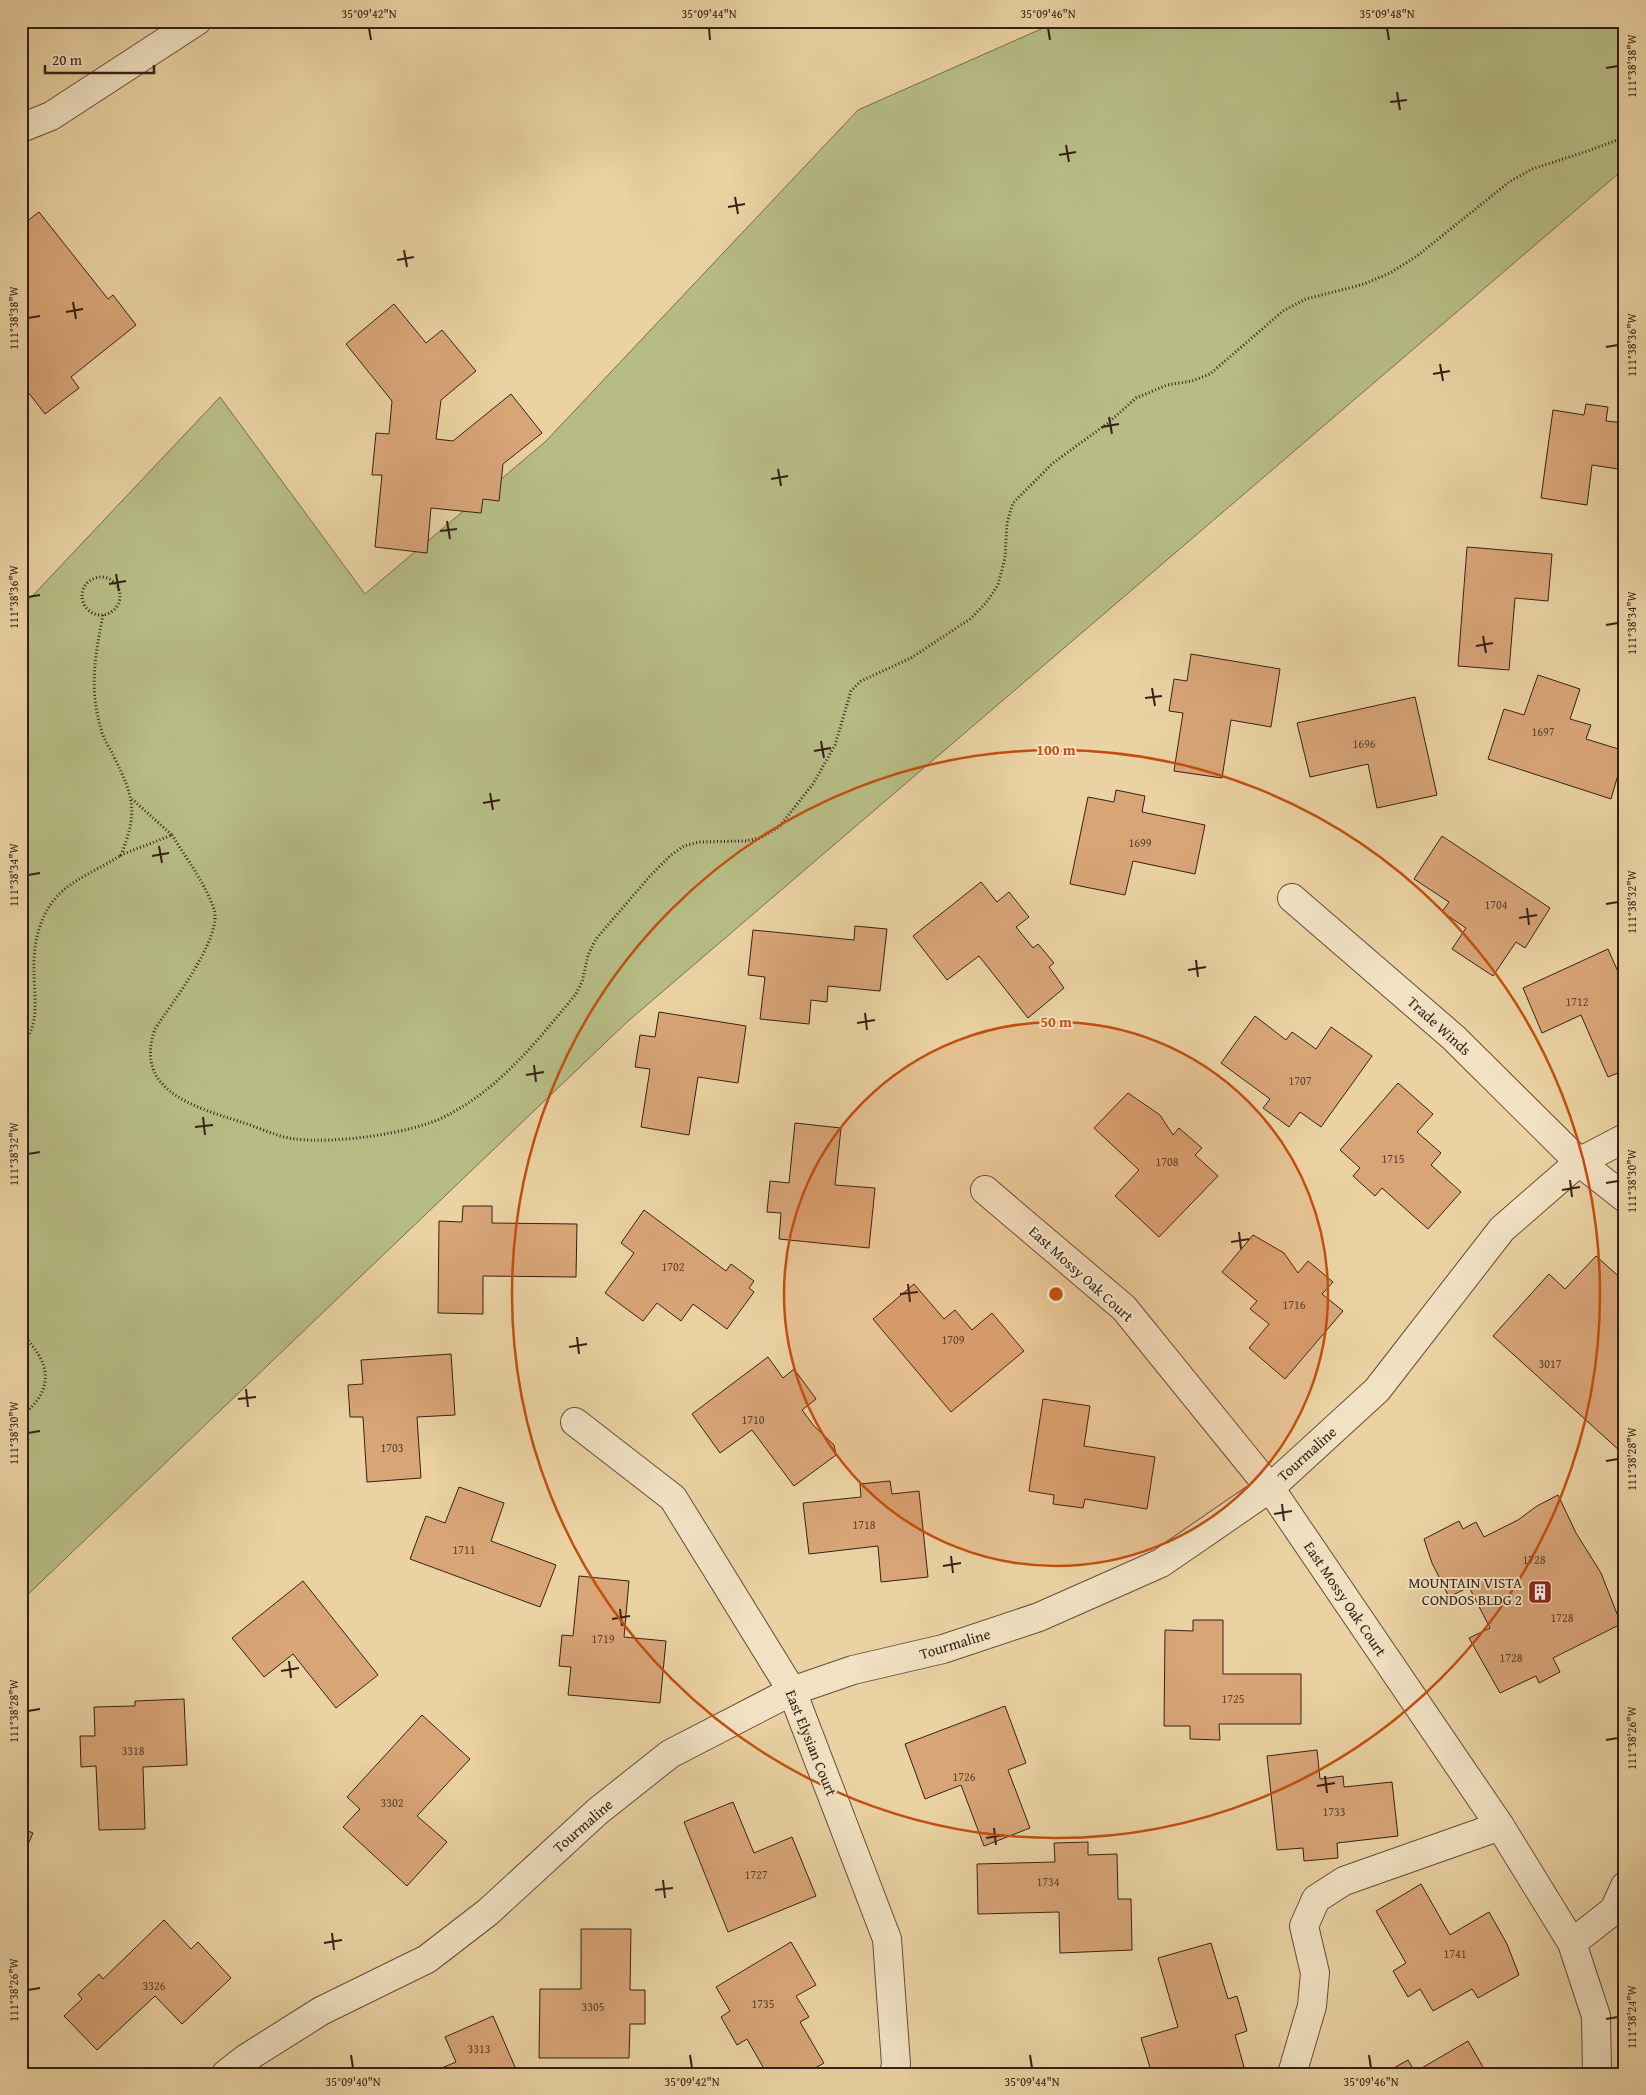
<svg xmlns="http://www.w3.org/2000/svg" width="1646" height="2095" font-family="'Gentium Book Plus',serif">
	<rect width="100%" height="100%" fill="#ead2a3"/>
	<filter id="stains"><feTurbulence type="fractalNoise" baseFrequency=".004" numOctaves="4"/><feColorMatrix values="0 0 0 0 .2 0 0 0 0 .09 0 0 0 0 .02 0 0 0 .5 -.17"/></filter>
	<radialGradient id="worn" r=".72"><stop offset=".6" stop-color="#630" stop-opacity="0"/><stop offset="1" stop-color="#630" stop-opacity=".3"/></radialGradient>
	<path fill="#b7bc85" stroke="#766e4e" d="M1059,21H1625V168L627,1022L21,1601V608L220,397L365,594L545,442L858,110Z"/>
	<path fill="#d8a577" stroke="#362116" d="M39,212L108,299L113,295L136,325L71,377L79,388L45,414L21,383V226Z
		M394,304L426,343L442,330L476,371L441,400L436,439L453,441L511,394L542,433L503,464L499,501L483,499L481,513L431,508L427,553L375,547L382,475H372L376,433L389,434L392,401L346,344Z
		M1586,404L1608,407L1606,421L1625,423V470L1592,465L1587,505L1541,498L1553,410L1584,415Z
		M1467,547L1552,554L1548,601L1515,598L1509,670L1458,666Z
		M1191,654L1280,669L1271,727L1231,720L1222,778L1174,771L1183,713L1169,711L1174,679L1187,681Z
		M1538,675L1580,689L1570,719L1591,725L1586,739L1625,751L1611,799L1488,759L1504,709L1524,715Z
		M1415,697L1437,795L1377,808L1368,764L1310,777L1297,723Z
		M1116,790L1145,796L1142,812L1205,825L1195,874L1133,861L1125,895L1070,884L1088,797L1114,802Z
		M1442,836L1550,908L1525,948L1516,942L1493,976L1452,949L1466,928L1442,912L1449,902L1414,879Z
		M981,882L997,902L1009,892L1029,917L1016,927L1033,948L1038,944L1054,963L1049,967L1064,988L1028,1018L979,956L947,980L913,936Z
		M855,926L887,929L880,991L828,986L827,1002L811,1000L809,1024L760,1019L765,977L748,975L753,930L854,940Z
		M1608,949L1619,974L1625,972V1070L1608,1077L1581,1015L1542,1033L1523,988Z
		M659,1012L746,1026L738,1083L698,1077L689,1135L641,1127L650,1069L635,1067L640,1035L655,1037Z
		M1255,1016L1286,1040L1292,1032L1316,1049L1331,1027L1372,1056L1321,1127L1300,1112L1289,1127L1263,1108L1270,1099L1221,1063Z
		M1398,1083L1433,1114L1417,1132L1441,1153L1431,1165L1461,1192L1428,1229L1382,1188L1375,1196L1353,1176L1360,1168L1340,1150Z
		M1128,1093L1160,1115L1173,1135L1179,1128L1202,1148L1195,1155L1218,1176L1159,1237L1115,1196L1139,1170L1094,1128Z
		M795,1123L841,1128L835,1185L875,1188L869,1248L779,1239L781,1213L767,1212L770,1181L789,1183Z
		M463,1206H492V1223L577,1224L576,1277L483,1276V1314L438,1313L439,1221L462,1222Z
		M644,1210L726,1271L731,1264L754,1281L749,1288L754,1292L727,1329L693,1304L681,1321L657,1303L643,1321L605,1293L634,1253L621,1243Z
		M1253,1235L1284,1253L1298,1273L1308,1261L1333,1282L1322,1294L1343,1311L1285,1379L1249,1348L1269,1324L1250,1309L1257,1301L1222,1272Z
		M1596,1256L1625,1282V1446L1620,1451L1493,1336L1549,1274L1565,1289Z
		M914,1284L944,1319L955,1310L972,1330L992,1313L1024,1351L951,1412L873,1319Z
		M451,1354L455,1415L417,1417L421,1478L367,1482L363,1417H350L348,1385L363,1384L361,1360Z
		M768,1357L783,1378L794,1369L816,1399L802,1410L814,1426L834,1445L836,1455L794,1486L752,1430L720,1453L692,1414Z
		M1043,1399L1090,1406L1084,1446L1155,1457L1147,1509L1085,1499L1083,1508L1053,1504L1054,1495L1029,1491Z
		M890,1481L892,1494L919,1491L928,1577L881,1582L878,1546L809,1554L803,1503L861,1497L860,1484Z
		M459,1487L504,1503L491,1541L556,1565L540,1607L410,1559L426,1516L445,1523Z
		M1558,1495L1576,1533L1601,1573L1621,1624L1553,1658L1560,1672L1539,1683L1536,1676L1500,1693L1469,1638L1490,1628L1469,1587L1449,1597L1432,1563L1424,1539L1459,1521L1463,1529L1476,1522L1484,1537L1518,1520L1537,1506Z
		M579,1576L629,1581L624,1637L666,1641L660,1703L568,1695L571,1667L559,1666L562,1635L573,1636Z
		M303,1581L378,1675L336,1708L293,1654L264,1677L232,1638Z
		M1193,1620H1223V1674H1301V1724H1219L1220,1740L1190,1739V1726H1164L1165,1630L1193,1631Z
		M184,1699L187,1765L143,1767L145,1829L99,1830L96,1766L81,1767L80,1736H95L94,1707L135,1706V1701Z
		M1005,1706L1026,1763L1008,1770L1030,1828L984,1846L961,1785L925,1799L905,1744Z
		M422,1715L470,1759L417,1816L447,1842L407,1886L343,1827L360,1809L347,1797Z
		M1317,1750L1320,1779L1343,1776L1344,1787L1392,1782L1398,1836L1337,1843L1338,1858L1304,1861L1303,1848L1277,1850L1267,1756Z
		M733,1802L754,1853L792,1837L816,1896L728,1932L684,1822Z
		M21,1828L33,1833L21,1860Z
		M1088,1842V1855L1117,1854L1118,1899H1131L1132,1950L1060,1953L1059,1912L978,1914L977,1864L1055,1862L1054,1843Z
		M1421,1884L1450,1935L1489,1912L1507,1944L1519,1975L1478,1998L1472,1989L1433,2011L1420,1989L1408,1997L1393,1971L1406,1963L1376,1911Z
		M164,1920L191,1949L198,1942L231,1978L182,2024L155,1996L97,2050L64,2016L82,1999L78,1994L99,1974L103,1979Z
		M581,1929H631L630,1990H645V2024H630L629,2058H539L540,1989H581Z
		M791,1942L816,1985L796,1996L809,2017L800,2022L824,2063L805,2074H767L747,2039L737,2045L721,2017L730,2011L716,1987Z
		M1211,1943L1228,1999L1237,1996L1247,2031L1235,2035L1244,2067L1220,2074H1152L1141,2038L1178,2027L1158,1958Z
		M493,2016L518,2074H439L437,2070L456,2062L445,2037Z
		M1468,2041L1487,2074H1383L1408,2060L1415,2072Z"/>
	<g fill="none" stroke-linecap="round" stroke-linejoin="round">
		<defs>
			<path id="minor" d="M21,128L51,116L197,21
				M1292,898L1454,1038L1579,1162L1625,1198
				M985,1190L1124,1308L1270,1488L1500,1826L1572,1943L1596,2016L1597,2074
				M575,1422L673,1498L792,1691L887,1939L896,2064L894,2074
				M1572,1943L1614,1910L1625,1886
				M226,2074L245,2059L321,2011L427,1959L488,1912L598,1811L670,1754L792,1691L853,1670L943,1649L1039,1617L1161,1563L1270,1488L1377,1390L1502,1229L1579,1162L1625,1138
				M1292,2074L1312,2006L1315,1973L1304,1926L1316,1899L1344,1881L1500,1826"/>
		</defs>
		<use href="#minor" stroke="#634d39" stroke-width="30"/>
		<path stroke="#362116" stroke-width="3" stroke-dasharray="1 2.5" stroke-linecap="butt" d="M82 596a19 19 0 1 1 38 0a19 19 0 1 1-38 0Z
			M103,615C95,655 89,689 101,729C103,739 110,748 114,757C134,797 138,813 121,855L172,835L132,799
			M172,835C186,858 205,883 214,909C223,938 171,1004 155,1029C133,1091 195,1107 241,1122C258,1127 277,1137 295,1139C332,1144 410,1134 444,1117C500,1089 537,1041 576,994L582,982L588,955L596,939L650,876L671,855L684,846L699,842L746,841L760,838L779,827L813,784L835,745L851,691L861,681L911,658L970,619L986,603L998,585L1005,558L1007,523L1013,503L1053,463L1108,423L1136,398L1167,385L1192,381L1210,374L1283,311L1306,299L1364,284L1390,273L1417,256L1509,182L1532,169L1585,152L1625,137
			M21,1045C41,1026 34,997 34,972C33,947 38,920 54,900C71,879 99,870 121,855
			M21,1333C51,1363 56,1388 21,1417"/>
		<use href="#minor" stroke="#f1e2c3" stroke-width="28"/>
	</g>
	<path fill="none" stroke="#362116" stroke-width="2" d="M369,28L371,40M709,28L710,40M1048,28L1050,40M1387,28L1389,40M1606,68L1618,66M1397,92L1400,110M1390,102L1407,100M1066,145L1069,162M1059,155L1076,152M735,197L738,214M728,207L745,204M404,250L407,267M397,260L414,257M73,302L76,319M66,312L83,309M28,318L40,316M1606,347L1618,345M1440,364L1443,381M1433,374L1450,371M1109,417L1112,434M1102,427L1119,424M778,469L781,486M771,479L788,476M447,521L450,539M440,531L457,529M116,574L119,591M109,584L126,581M28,597L40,595M1606,625L1618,623M1483,636L1486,653M1476,646L1493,643M1152,688L1155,706M1145,698L1162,696M821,741L824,758M814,751L831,748M490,793L493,810M483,803L500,800M159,846L162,863M152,856L169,853M28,875L40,873M1606,904L1618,902M1527,908L1529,925M1519,918L1537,915M1196,960L1198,977M1188,970L1206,967M865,1013L867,1030M857,1023L875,1020M534,1065L536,1082M526,1075L544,1072M203,1117L205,1135M195,1127L213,1125M28,1154L40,1152M1570,1180L1572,1197M1606,1183L1618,1181M1562,1190L1580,1187M1239,1232L1241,1249M1231,1242L1249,1239M908,1284L910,1302M900,1294L918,1292M577,1337L579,1354M569,1347L587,1344M246,1389L248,1407M238,1399L256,1397M28,1433L40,1431M1606,1461L1618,1459M1282,1504L1284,1521M1274,1514L1292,1511M951,1556L953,1573M943,1566L961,1563M620,1609L622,1626M612,1619L630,1616M289,1661L291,1678M281,1671L299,1668M28,1711L40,1709M1606,1740L1618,1738M1325,1776L1327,1793M1317,1786L1335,1783M994,1828L996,1845M986,1838L1004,1835M663,1880L665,1898M655,1890L673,1888M332,1933L334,1950M324,1943L342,1940M28,1990L40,1988M1606,2019L1618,2017M351,2055L353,2068M690,2055L692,2068M1030,2055L1032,2068M1369,2055L1371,2068"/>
	<circle cx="1056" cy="1294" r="272" fill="#c44e0e" fill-opacity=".12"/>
	<g fill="none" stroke="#c44e0e" stroke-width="2.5">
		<circle cx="1056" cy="1294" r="272"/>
		<circle cx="1056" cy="1294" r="544"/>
	</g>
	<defs>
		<symbol id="building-square" viewBox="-11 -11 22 22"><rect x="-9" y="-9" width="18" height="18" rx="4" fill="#8f2418" stroke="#f1e2c3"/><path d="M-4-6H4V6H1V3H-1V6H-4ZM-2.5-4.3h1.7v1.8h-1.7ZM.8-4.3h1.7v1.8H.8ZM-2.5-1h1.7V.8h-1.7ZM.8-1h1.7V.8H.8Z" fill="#fff"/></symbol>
	</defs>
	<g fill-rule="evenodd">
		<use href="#building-square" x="1526" y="1578" width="28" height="28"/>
	</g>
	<g text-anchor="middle" stroke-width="4" stroke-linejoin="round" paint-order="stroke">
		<g font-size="12" fill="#5e422e">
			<text x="1543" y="736">1697</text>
			<text x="1364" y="748">1696</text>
			<text x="1140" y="847">1699</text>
			<text x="1496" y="909">1704</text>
			<text x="1577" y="1006">1712</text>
			<text x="1300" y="1085">1707</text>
			<text x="1393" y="1163">1715</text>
			<text x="1167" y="1166">1708</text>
			<text x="673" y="1271">1702</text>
			<text x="1294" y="1309">1716</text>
			<text x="953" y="1344">1709</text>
			<text x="1550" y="1368">3017</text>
			<text x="753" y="1424">1710</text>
			<text x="392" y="1452">1703</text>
			<text x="864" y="1529">1718</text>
			<text x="464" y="1554">1711</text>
			<text x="1534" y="1564">1728</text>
			<text x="1562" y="1622">1728</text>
			<text x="603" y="1643">1719</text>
			<text x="1511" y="1662">1728</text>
			<text x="1233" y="1703">1725</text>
			<text x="133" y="1755">3318</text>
			<text x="964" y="1781">1726</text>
			<text x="392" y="1807">3302</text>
			<text x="1334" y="1816">1733</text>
			<text x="756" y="1879">1727</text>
			<text x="1048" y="1886">1734</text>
			<text x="1455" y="1958">1741</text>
			<text x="154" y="1990">3326</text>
			<text x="763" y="2008">1735</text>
			<text x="593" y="2011">3305</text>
			<text x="479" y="2053">3313</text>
		</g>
		<g font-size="15" fill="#362116" stroke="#f1e2c3">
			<text transform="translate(1439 1026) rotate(42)" y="5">Trade Winds</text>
			<text transform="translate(1081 1274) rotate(42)" y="5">East Mossy Oak Court</text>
			<text transform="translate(1307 1454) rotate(-42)" y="5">Tourmaline</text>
			<text transform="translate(1345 1599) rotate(56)" y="5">East Mossy Oak Court</text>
			<text transform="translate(955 1644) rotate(-17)" y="5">Tourmaline</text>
			<text transform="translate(811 1743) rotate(68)" y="5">East Elysian Court</text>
			<text transform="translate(583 1826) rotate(-41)" y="5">Tourmaline</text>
		</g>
		<g font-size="15" fill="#362116" stroke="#f1e2c3" text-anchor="end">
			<text x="1522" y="1588">MOUNTAIN VISTA<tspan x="1522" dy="17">CONDOS BLDG 2</tspan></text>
		</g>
	</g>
	<circle cx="1056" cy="1294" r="8" fill="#c44e0e" stroke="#f1e2c3" stroke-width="2.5"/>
	<g font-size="15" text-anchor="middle" font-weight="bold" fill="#c44e0e" stroke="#f1e2c3" stroke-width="4" stroke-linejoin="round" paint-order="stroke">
		<text x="1056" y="755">100 m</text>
		<text x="1056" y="1027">50 m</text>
	</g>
	<rect width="1646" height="2095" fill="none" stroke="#ead2a3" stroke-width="55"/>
	<path d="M45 65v8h109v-8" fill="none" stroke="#362116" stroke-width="2.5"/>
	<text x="52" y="65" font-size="15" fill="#362116" stroke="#f1e2c3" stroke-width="4" paint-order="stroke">20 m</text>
	<rect x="28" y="28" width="1590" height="2040" fill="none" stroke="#362116" stroke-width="2"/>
	<g font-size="12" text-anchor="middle" fill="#362116">
		<text x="369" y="18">35°09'42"N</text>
		<text x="709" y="18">35°09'44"N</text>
		<text x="1048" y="18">35°09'46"N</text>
		<text x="1387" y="18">35°09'48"N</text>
		<text transform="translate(1632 66) rotate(-90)" y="4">111°38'38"W</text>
		<text transform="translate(14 318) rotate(-90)" y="4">111°38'38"W</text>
		<text transform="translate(1632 345) rotate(-90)" y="4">111°38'36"W</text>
		<text transform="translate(14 597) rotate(-90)" y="4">111°38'36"W</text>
		<text transform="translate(1632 623) rotate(-90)" y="4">111°38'34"W</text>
		<text transform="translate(14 875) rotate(-90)" y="4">111°38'34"W</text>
		<text transform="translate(1632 902) rotate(-90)" y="4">111°38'32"W</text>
		<text transform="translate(14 1154) rotate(-90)" y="4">111°38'32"W</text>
		<text transform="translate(1632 1181) rotate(-90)" y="4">111°38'30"W</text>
		<text transform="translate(14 1433) rotate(-90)" y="4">111°38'30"W</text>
		<text transform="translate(1632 1459) rotate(-90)" y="4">111°38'28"W</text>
		<text transform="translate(14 1711) rotate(-90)" y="4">111°38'28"W</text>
		<text transform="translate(1632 1738) rotate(-90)" y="4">111°38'26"W</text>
		<text transform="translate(14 1990) rotate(-90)" y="4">111°38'26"W</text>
		<text transform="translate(1632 2017) rotate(-90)" y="4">111°38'24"W</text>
		<text x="353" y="2086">35°09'40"N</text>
		<text x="692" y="2086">35°09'42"N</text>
		<text x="1032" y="2086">35°09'44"N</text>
		<text x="1371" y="2086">35°09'46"N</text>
	</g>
	<rect width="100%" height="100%" filter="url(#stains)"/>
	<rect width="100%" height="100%" fill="url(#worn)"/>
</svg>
